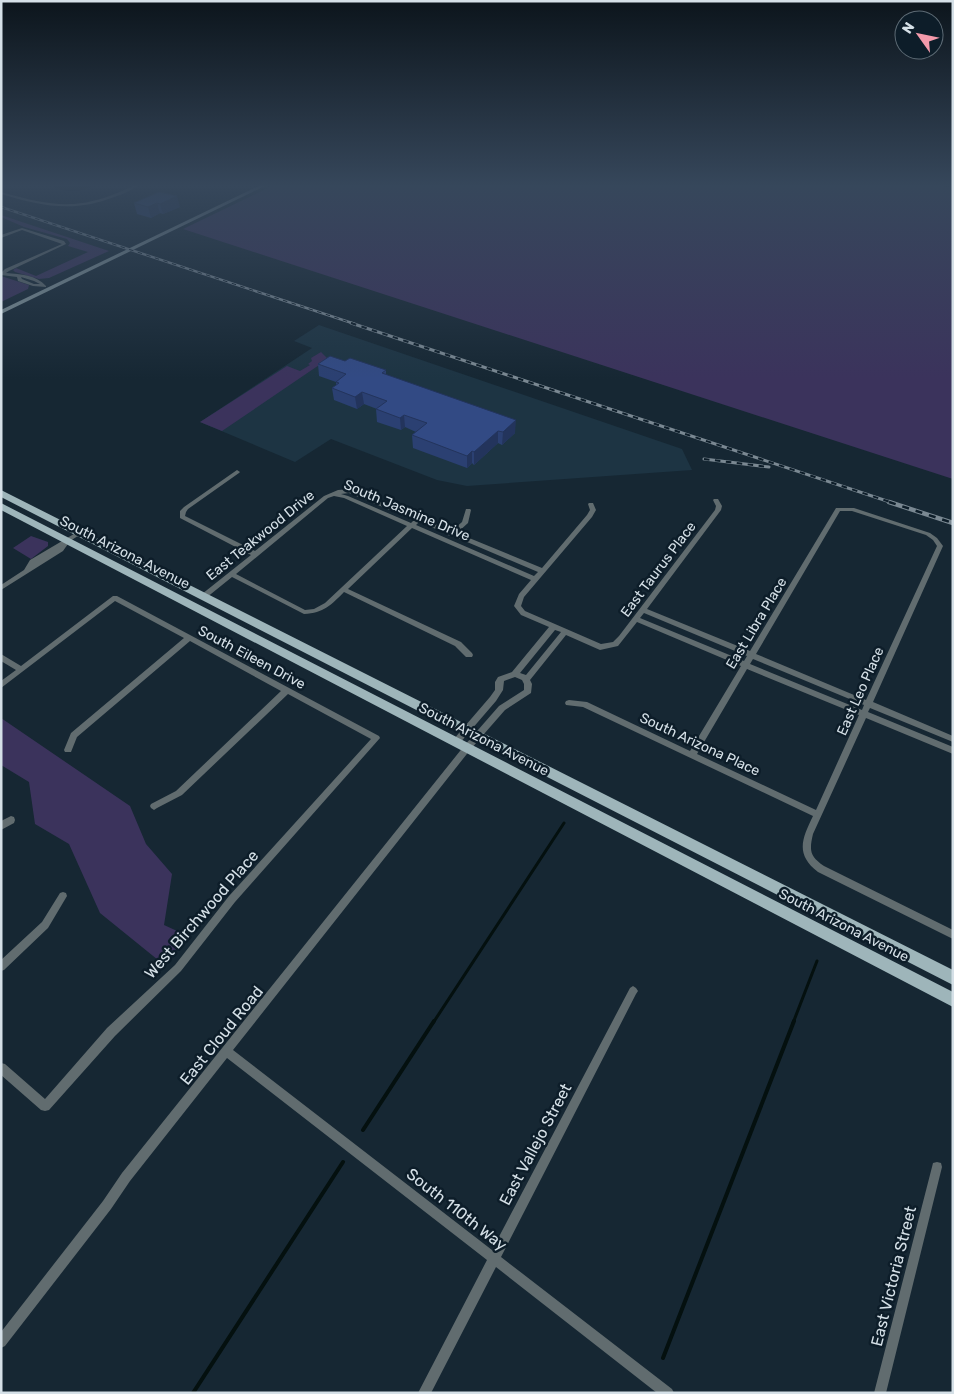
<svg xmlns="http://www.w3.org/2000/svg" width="954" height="1394" font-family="Rubik,sans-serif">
	<rect width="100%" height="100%" fill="#162733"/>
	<path fill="#1d3443" d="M319,325L682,449L692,470L467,486L437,480L331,439L295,462L200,422L312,348L294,341Z"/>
	<path fill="#3b335c" d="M276,184H926L953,188V479L183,229Z
		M1,215L109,251L49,278L39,279L15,272L13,270L16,268L36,276L88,252L68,246L70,243L67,239L24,227L1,217Z
		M1,276L29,285L28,289L1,302Z
		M321,352L328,359L222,431L200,422L287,366L300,371L310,365L308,364L312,361L311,358Z
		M31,536L48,542V546L31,559L13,548Z
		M1,718L130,806L146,844L172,874L164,925L188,936L163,964L100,913L69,844L35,824L29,782L1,765Z"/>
	<path fill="#04100f" d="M55,184H99C83,191 70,194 53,187Z"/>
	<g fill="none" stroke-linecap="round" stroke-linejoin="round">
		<path stroke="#04100f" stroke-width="3" d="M433,1023L564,823
			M793,1023L817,961"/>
		<path stroke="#04100f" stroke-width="4" d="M363,1130L434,1021
			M663,1358L794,1021
			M193,1393L343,1162"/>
		<path fill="#04100f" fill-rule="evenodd" d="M948,184H953V185H948Z"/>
		<path fill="#616c6f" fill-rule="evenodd" d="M6,184H12L1,188V186Z
			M137,184H142C133,189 124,194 114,197C74,213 41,206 1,194V192C58,208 82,211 137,184Z
			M22,228L64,241L66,244L9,271L6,273C21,274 36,275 46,286V287L33,286L18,281L17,277L1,275V273L5,269L62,244L22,230L1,238V235ZM21,277L34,281L40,284H34L22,279Z
			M237,470L240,472L239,473L188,509L186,512L185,516L255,551L324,496L338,490L350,489L452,531L462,522L466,509H470L471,510L468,523L457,533L542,568L587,515L590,510L588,504L589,503H593L596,510L592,517L524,597L521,606L525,611L601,644L613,642L619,636L715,510L716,506L713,500L714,499H718L722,506L721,510L647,609L750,651L836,508H854L930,533L937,538L943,546L873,702L953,736V742L870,708L868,712L953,747V754L866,718L813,834C809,851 810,856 824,866L953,930V939L818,872C795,854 802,839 813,816L583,707L566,705L565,703L566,701L569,700L587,702L690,751L741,666L637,622L618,646L600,650L566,635L530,680L532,684L531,693L505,710L470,750L233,1050L492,1250L630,988L633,986L636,988L638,991L636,994L501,1257L672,1389L674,1393H657L496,1267L431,1393H418L487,1260L227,1058L130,1181L111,1209L5,1346L1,1348V1332L103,1201L122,1173L464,746L499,706L524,690V684L522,680L515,677L504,681L503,690L496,701L459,744H453L452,742L453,740L490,697L495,690V682L498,677L512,672L549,627L521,615L514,606L519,594L531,580L412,528L348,589L461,642L472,653L473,655L472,657H466L455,646L344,592C331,605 324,613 304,614L232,577L206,598H202L201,596L202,594L251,555L180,518V511L184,507ZM349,493L414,520L411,523L348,496L341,494ZM334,496L344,498L407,526L325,603L314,609L305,610L236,574L328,498ZM840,511H852L926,535L933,540L937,546L866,700L756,654ZM419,522L448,534L449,536H453L538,572L534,576L416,525ZM644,613L747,656L744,661L640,618ZM555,630L561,632L526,675L520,673ZM753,659L864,705L862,710L750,664ZM747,669L859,715L816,810L697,754Z
			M79,531L81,532V534L70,541L63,551L1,590V585L24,570L30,560Z
			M113,596H117L379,736L380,738L235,902L181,971L115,1036L49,1110L45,1111L41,1110L1,1075V1063L5,1064L45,1099L107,1028L175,965L229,896L371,739L288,694L182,795L157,808L154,810L151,808L150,806L151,804L176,791L281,691L190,641L77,737L71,752H65L64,750L71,733L184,638L115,601L1,688V681L16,670L1,661V654L21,666Z
			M11,816L14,817L15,820L14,823L1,830V821Z
			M63,892L66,893L67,896L48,928L4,970L1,971V960L42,922L60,893Z
			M937,1162L941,1163L942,1167L886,1393H874L932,1167L933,1163Z"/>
		<path fill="#83959a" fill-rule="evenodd" d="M263,184H269L1,314V310Z"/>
		<path fill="#9eb5ba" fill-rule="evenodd" d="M1,490L953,970V985L1,497Z
			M1,503L953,992V1007L1,510Z"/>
		<defs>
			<path id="rail-far2" d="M1,207L355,324"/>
			<path id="rail-far1" d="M351,323L893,503
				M704,459L769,467"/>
			<path id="rail" d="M889,502L953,523"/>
		</defs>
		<use href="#rail-far2" stroke="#7a8892" stroke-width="2.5"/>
		<use href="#rail-far1" stroke="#7a8892" stroke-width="3"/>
		<use href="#rail" stroke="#7a8892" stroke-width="4.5"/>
		<use href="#rail-far2" stroke="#0d1d29" stroke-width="1" stroke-dasharray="4.5" stroke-linecap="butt"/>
		<use href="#rail-far1" stroke="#0d1d29" stroke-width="2" stroke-dasharray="5.5" stroke-linecap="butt"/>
		<use href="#rail" stroke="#0d1d29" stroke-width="2.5" stroke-dasharray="7" stroke-linecap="butt"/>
	</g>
	<path fill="#2b4072" d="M159,192L180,207L163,214L160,213L151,218L137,214L134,203Z
		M345,361L386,370V375L515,433L502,445L498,443L474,465L472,463L467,468L413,448L412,435L416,432L405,427L401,430L377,422L376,409H377L364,404L357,409L334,400L332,388L336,385V382L319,376L318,364Z"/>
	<path fill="#23345c" d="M177,196L180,207L163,214L160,204Z
		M157,203L160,213L151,218L148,207Z
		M362,392L364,404L357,409L355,397Z
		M404,415L405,427L401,430L400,418Z
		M516,420L515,433L502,445L503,432Z
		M498,431V443L474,465V452Z
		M472,451V463L467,468V456Z"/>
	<path fill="#324a84" stroke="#23345c" d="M159,192L177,196L160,204L157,203L148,207L134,203Z
		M330,356L345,361L350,358L386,370L382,373L516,420L503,432L498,431L474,452L472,451L467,456L412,435L427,423L404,415L400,418L376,409L387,401L362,392L355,397L332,388L339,383L336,382L346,374L318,364Z"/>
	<linearGradient id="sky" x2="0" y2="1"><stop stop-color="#0c151c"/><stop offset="0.49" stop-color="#36475b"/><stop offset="1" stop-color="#36475b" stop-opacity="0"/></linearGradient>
	<rect width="954" height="379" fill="url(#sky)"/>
	<g text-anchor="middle" stroke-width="5" stroke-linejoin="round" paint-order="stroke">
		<g font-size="14" fill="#d5e0e7" stroke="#0d1d29">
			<text transform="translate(407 510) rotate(23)" y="5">South Jasmine Drive</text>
			<text transform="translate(260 535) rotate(-39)" y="5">East Teakwood Drive</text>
			<text transform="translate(125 552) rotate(27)" y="5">South Arizona Avenue</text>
			<text transform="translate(658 569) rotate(-53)" y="5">East Taurus Place</text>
			<text transform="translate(756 623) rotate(-59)" y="5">East Libra Place</text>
			<text transform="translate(252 657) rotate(28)" y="5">South Eileen Drive</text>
			<text transform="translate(860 691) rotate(-66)" y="5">East Leo Place</text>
			<text transform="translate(484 739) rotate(27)" y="5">South Arizona Avenue</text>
			<text transform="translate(700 744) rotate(25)" y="5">South Arizona Place</text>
			<text transform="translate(844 925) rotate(27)" y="5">South Arizona Avenue</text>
		</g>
		<g font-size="16" fill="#d5e0e7" stroke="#0d1d29">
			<text transform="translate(201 914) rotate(-49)" y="6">West Birchwood Place</text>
			<text transform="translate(221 1035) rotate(-51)" y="6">East Cloud Road</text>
			<text transform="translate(535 1144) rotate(-62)" y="6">East Vallejo Street</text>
			<text transform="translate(457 1209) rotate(38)" y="6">South 110th Way</text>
			<text transform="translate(893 1276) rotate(-76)" y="6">East Victoria Street</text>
		</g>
	</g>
	<rect width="954" height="1394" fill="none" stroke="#d5e0e7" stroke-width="5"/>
	<g transform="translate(919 35) rotate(303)"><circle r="24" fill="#0d1d29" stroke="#5d6b75"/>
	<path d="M0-4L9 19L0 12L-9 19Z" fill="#f39aab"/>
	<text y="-8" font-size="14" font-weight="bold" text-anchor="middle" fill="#d5e0e7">N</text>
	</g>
</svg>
